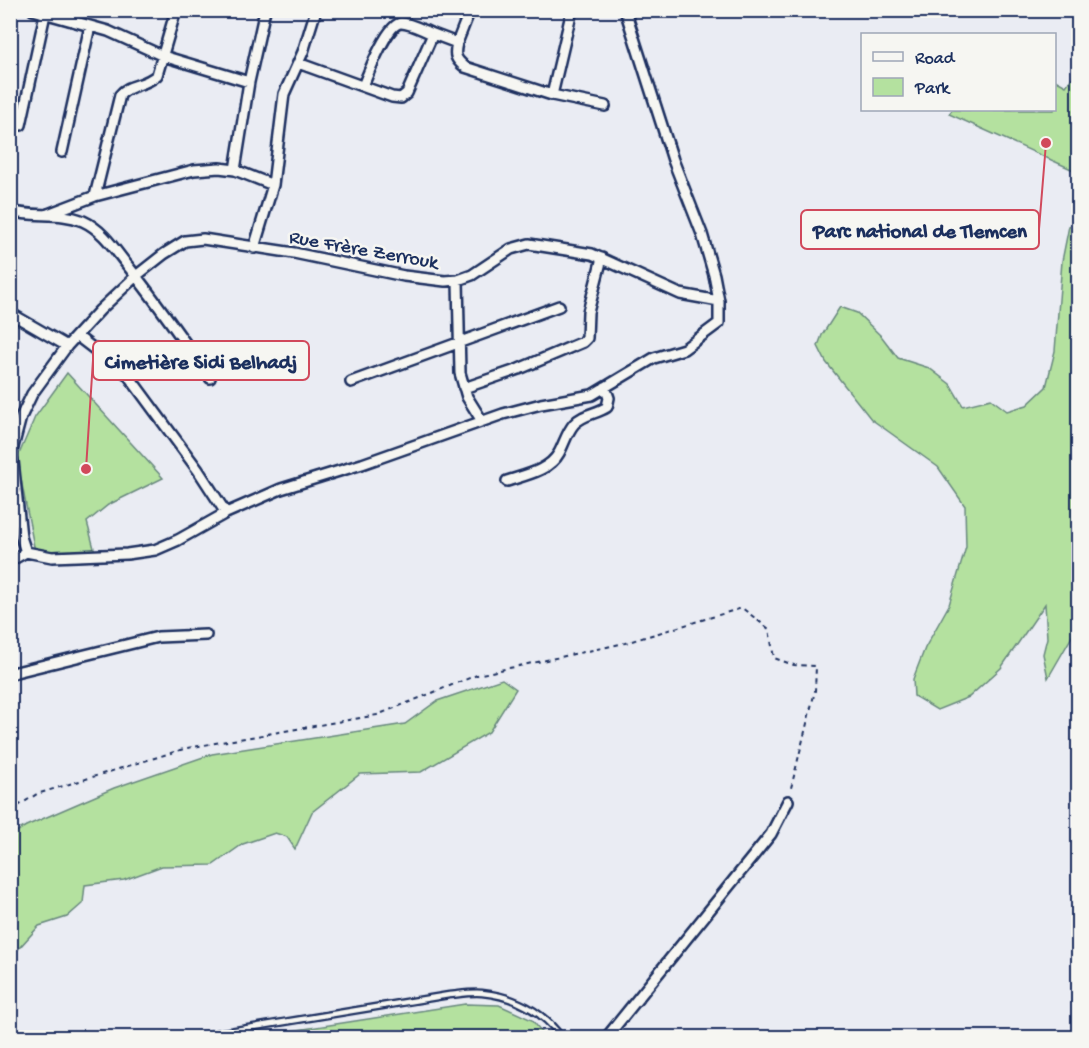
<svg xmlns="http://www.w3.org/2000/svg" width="1089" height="1048" font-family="'Gochi Hand',sans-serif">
	<rect width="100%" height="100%" fill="#eaecf3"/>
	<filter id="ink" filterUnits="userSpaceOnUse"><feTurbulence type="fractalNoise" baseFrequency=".0167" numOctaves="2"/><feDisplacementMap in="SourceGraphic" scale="12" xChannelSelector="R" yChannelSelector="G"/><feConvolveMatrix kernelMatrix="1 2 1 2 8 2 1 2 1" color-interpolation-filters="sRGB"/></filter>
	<g filter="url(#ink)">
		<path fill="#b4e19f" stroke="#68887e" stroke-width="1.5" d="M1078,70V172L949,114L952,110H1054L1055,80L1066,86Z
			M1078,224V626L1048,678L1043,654L1047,638L1045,604L1001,668L969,697L937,710L914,696L913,679L925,648L949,605L966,547L965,506L938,467L871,419L826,362L818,346L822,335L840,307L857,313L882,337L898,358L929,368L950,384L963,406L991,399L1007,411L1027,405L1046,387L1055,351L1062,261L1069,226Z
			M67,373L163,478L108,505L87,522L95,552L36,557L17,459L35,417Z
			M502,679L516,689L489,732L421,772L360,774L312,812L295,849L287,837L275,833L243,844L213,865L162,866L124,880L85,885L83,903L67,917L39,926L11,957V835L26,826L114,788L212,754L405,724L437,701Z
			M465,1004L499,1005L532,1020L546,1037H252Z"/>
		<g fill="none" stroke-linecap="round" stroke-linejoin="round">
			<defs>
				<path id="service" d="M187,1038L449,995C460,994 472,992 482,993C514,996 543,1011 562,1038"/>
				<path id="minor" d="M33,10L108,31L163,56L249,82
					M572,10L552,95L605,106
					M457,43C454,55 455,59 465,67L552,95
					M298,63L392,97L401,98L407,93L433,34L457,43L470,10
					M363,86C368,74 388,23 401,23C411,23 424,31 433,34
					M21,125L45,14
					M62,152L90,26
					M235,170L249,82L265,10
					M95,196L120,95C130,83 144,87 157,75L176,10
					M10,211C34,218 60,211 83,221C103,230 115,250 128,266C157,302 183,340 210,378
					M48,214L95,196L194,170L219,168L235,170L273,185
					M254,248L273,185L284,94L303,52L316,10
					M458,280L460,373L467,397L482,421
					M10,313L67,346
					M77,336L128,375L198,470L226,513
					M351,382L559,306
					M464,388L519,369L583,342L587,338L588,312L602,258
					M507,481C525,475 549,471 559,453C564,444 567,432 574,424C583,414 596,414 607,407L609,398L605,387
					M26,552L52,557L127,554L155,550L178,540L226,513L281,489L362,464L503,414L541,404L592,395L654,358L684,349L719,323V301
					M10,561L26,552L21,537L12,451L21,417L32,394L67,346L100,310L136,276L164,254L185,241L203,239L294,253L404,276L445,281L458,280L472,275L511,249L529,244L592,254L680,294L719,301L714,275L702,234L673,160L625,10
					M10,675L16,672L158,637L206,635
					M606,1038L771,834L788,801"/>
			</defs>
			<use href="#service" stroke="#1b2f5e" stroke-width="9"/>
			<use href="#minor" stroke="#1b2f5e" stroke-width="14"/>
			<path stroke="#1b2f5e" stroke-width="2" stroke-dasharray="4.5 4.5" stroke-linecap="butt" d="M10,811L37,794L187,748L377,715L477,675L625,643L742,608L769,629L774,658L794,665L816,666L815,691L790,792"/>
			<use href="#service" stroke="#f6f6f2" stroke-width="4.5"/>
			<use href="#minor" stroke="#f6f6f2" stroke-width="9"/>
		</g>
	</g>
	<g text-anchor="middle" stroke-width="5" stroke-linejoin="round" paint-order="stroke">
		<g font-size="20" fill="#1b2f5e" stroke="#f6f6f2">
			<text transform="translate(364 248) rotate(10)" y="7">Rue Frère Zerrouk</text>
		</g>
	</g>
	<path fill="none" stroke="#d1495b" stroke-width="2" d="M1046 143L1039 229M86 469L93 360"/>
	<g fill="#d1495b" stroke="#f6f6f2" stroke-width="2">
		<circle cx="1046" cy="143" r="6"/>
		<circle cx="86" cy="469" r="6"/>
	</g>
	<g fill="#f6f6f2" stroke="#d1495b" stroke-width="2">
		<rect x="801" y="210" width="238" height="39" rx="6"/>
		<rect x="93" y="341" width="216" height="39" rx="6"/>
	</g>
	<g font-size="21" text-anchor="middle" font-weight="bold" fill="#1b2f5e">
		<text x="920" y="237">Parc national de Tlemcen</text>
		<text x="201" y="368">Cimetière Sidi Belhadj</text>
	</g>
	<rect width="1089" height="1048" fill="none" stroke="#f6f6f2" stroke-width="36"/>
	<rect x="18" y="18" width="1053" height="1012" fill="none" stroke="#1b2f5e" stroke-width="2" filter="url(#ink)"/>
	<rect x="861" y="33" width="195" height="78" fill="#f6f6f2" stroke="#9ea6b7" stroke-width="1.5"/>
	<rect x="873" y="52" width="30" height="9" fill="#f6f6f2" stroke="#9ea6b7" stroke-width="1.5"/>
	<text x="915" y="63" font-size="18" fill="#1b2f5e">Road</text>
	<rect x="873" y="78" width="30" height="18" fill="#b4e19f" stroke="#9ea6b7" stroke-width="1.5"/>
	<text x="915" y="93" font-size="18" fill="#1b2f5e">Park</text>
</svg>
